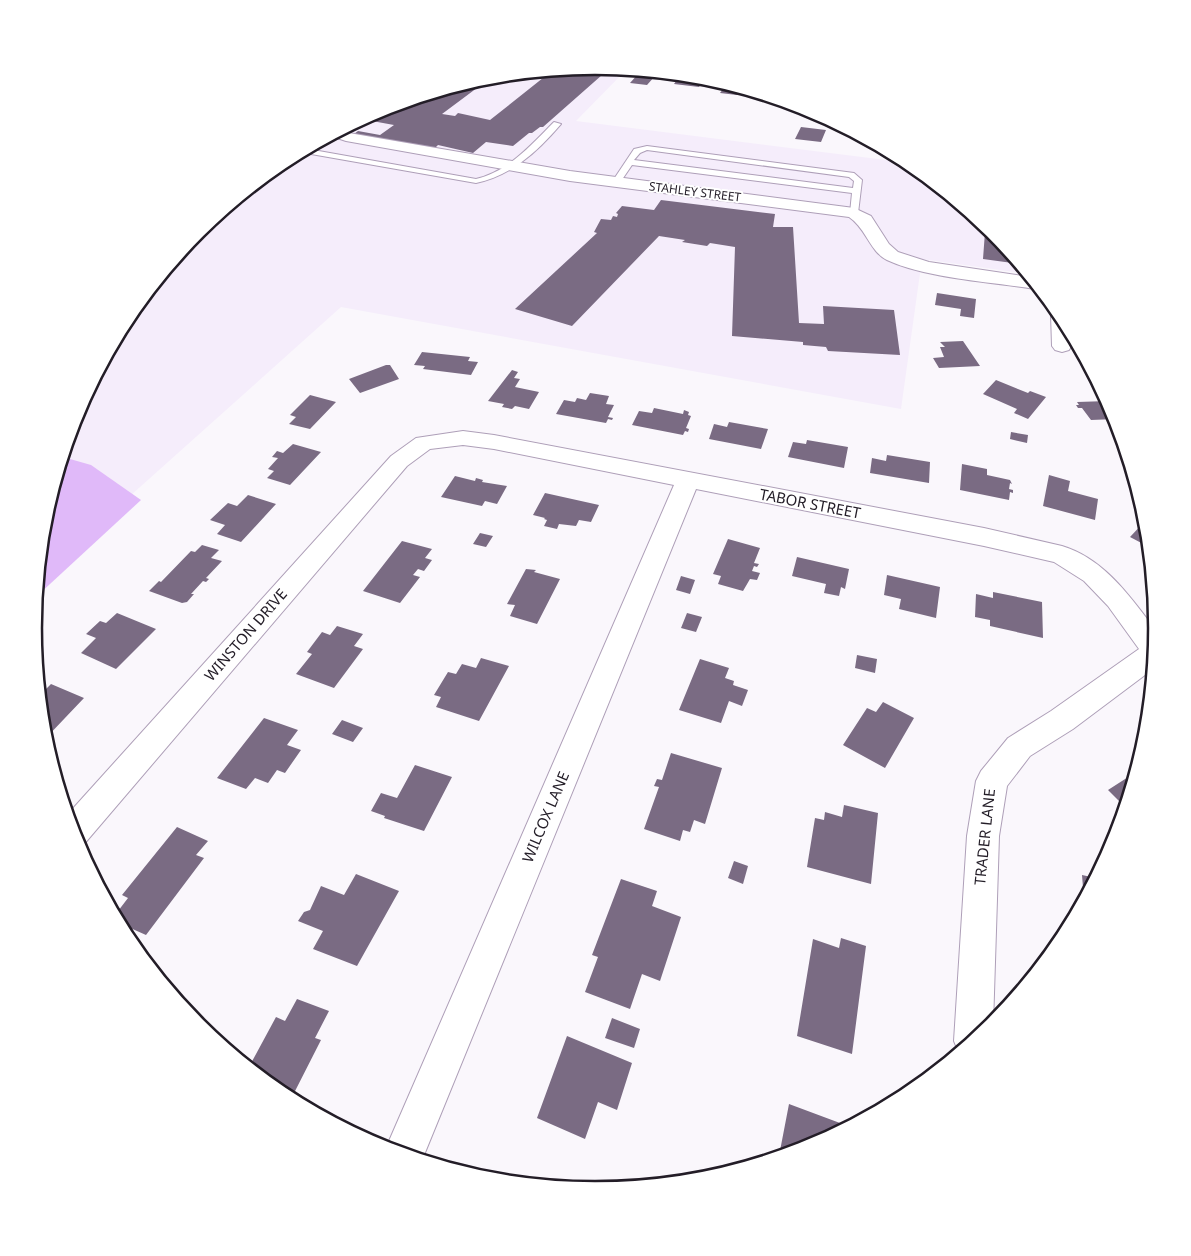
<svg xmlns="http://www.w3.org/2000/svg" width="1191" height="1256" font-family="'Noto Sans',sans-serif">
	<rect width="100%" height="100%" fill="#faf7fc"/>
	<path fill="#f5edfb" d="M596,66L627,69L576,121L910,163L993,231L1028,274L922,259L901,409L341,307L111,513L52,493L77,413L129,316L198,231L284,161L381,109L486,77Z"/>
	<path fill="#e0b9f9" d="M63,457L91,465L141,500L37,596L45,518Z"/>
	<path fill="#7a6b83" d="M563,69L602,75L543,127H540L532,133H529L513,146L486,142L473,153L438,145L434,149L354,134L358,131L380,135L394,125L372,121L398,104L493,76L442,114L455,116L458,113L490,120L553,70Z
		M638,74L655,76L647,85L630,83Z
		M679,77L704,80L699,87L674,84Z
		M727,84L742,88L737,95L720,93Z
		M801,127L826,130L821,142L795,139Z
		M661,200L775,214L773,227H793L799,323L824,324L823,306L894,310L900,355L828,351L826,347L803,345V342L732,336L735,247L710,243L707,246L682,242L685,240L659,236L572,326L515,309L597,233L594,232L601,219L611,220L613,216L617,217L618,214L616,213L622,206L654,210Z
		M985,232L995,233L1020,264L983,259Z
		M937,293L976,299L974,318L960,316L961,309L935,305Z
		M963,341L980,366L939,368L933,358L944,357L940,347H945L940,342Z
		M422,352L470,357L468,361L478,362L471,375L423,369L425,366L414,365Z
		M386,365H390L399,379L360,393L349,379Z
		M512,370L518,372L514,378L520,379L515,387L539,392L529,409L515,406L512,409L502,407L504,404L488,401Z
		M996,380L1028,393L1030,391L1046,397L1028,419L1014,413L1017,409L983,394Z
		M590,393L609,396L606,404L614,405L608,417L613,418L612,420L608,419L606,423L556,414L564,400L575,402L577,398L586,400Z
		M310,395L336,402L310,429L289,424L296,417L290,415Z
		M1108,401L1116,419L1091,420L1082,408H1078L1076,405H1079L1077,402Z
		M654,408L683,414L684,410L689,412L688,415L691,416L686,428L689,429L688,432L685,431L683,435L632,425L639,411L652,413Z
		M729,422L768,429L761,449L709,439L714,424L727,427Z
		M1011,432L1028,435L1027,443L1010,439Z
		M807,440L848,447L844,468L788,457L793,442L806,444Z
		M293,444L321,452L290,485L267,478L274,471L268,469L278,458L272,457L277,451L283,453Z
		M887,455L930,462L929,483L870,473L872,458L886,461Z
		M962,464L987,469V475L1010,480L1012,484L1010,483L1009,489L1013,490V493L1010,492L1009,500L960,490Z
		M1049,475L1070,481L1068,491L1098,499L1095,520L1043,506Z
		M455,476L475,481L476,478L483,480L482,482L507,486L497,504L485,501L482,506L441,497Z
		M545,493L599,505L591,522L579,520L576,526L559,524L557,529L544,526L547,520L544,519L545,518L533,515Z
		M248,495L276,504L241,542L217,534L225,525L210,520L228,503L237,506Z
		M1145,521L1147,522L1149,547L1130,537Z
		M480,533L493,536L486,547L473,544Z
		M728,539L760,548L754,563L759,564L757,567L754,566L752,571L760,573L757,580L750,579L743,591L718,584L721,576L713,574Z
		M402,541L432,549L425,558L432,560L424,571L418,569L413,575L420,577L400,603L363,591Z
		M202,545L219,550L211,558L222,561L206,578L209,579L206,582L203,581L191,594H194L187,602L182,603L149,591L159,581L161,582L191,551L195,552Z
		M797,557L849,569L845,589L841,587L839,596L824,593L826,584L792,576Z
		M526,569L536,570L534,572L560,579L537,624L510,616L515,605L507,604Z
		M887,575L940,587L936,618L899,609L901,599L884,595Z
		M681,576L695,580L690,594L676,590Z
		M993,592L1042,602L1043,638L990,626V620L975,617L976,594L993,598Z
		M117,613L156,629L116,669L81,653L96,638L86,634L100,621L106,623Z
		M687,613L702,617L696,632L681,628Z
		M337,626L363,634L354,646L363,649L334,688L296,674L312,654L307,652L322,632L330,635Z
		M857,655L877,659L875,673L855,668Z
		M481,658L509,666L479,721L436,707L441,697L434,695L448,672L456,674L462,664L476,668Z
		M700,659L729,668L725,678L734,681L733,685L748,690L742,706L729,701L721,723L679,710Z
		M51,684L84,698L45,739L40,695Z
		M883,702L914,718L885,768L843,745L867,708L876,712Z
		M264,718L298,730L287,745L301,750L285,773L277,770L268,783L255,778L246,789L217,778Z
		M342,720L363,728L353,742L332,734Z
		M671,753L722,768L705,824L694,820L690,832L683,830L680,841L644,829L659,787L654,786L657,779L662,780Z
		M415,765L452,777L424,831L384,818L385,816L371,811L381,793L397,798Z
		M1136,772L1125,807L1108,790Z
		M844,805L878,813L871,884L807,867L815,818L824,820L825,812L842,817Z
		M177,827L208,841L196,855L204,858L146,935L119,923L115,915L128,898L122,895Z
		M734,861L748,866L743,884L728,878Z
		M356,874L399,891L357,966L313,949L323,931L298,921L304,912L310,910L321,886L344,895Z
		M1082,875L1096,878L1084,900Z
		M621,879L657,891L652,906L681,917L660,981L642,974L630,1009L585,992L598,957L592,955Z
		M841,938L866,946L852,1054L797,1036L813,939L839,948Z
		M297,999L329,1011L315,1038L321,1040L291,1099L283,1095L249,1067L276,1017L285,1021Z
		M612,1018L640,1029L634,1048L605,1038Z
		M567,1036L632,1063L617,1110L598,1102L585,1139L537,1118Z
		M789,1104L848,1126V1127L810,1147L779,1156Z"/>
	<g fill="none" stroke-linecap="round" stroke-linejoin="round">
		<defs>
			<path id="service" d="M554,122L561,124C538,151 511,176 476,183L311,154L303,150L309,147L313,150L476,179C509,171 531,145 554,122Z
				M647,146L854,173L862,180L858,213L854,215L850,213L852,193L632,165L619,184H613L612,182L634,149ZM647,150L849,177L854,181L853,188L634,160L640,153Z"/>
			<path id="minor" d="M341,130L349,133L570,171L854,208L871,216L889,244L898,252L929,262L1030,277L1039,287L1035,289C992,282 925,278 887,260C870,252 866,228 849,217L570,181L346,141L331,136Z
				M1057,309C1066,320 1078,337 1069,350L1062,352L1055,350L1052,346L1051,314Z
				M463,431L494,435L984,528L1062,546C1105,559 1131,598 1157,632L1153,669L1073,729L1030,756L1007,786L999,836L993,1025L959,1053L954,1041L967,836L976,781L981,771L1008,738L1051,711L1139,649L1108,606L1084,581L1054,562L984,546L696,489L422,1160L386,1148L674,485L494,449L463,445L430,449L407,466L85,843L78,845L68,814L391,456L416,438Z"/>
		</defs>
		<use href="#service" stroke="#ae9fb8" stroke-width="2"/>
		<use href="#minor" stroke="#ae9fb8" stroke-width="2"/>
		<use href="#service" fill="#fff" fill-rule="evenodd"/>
		<use href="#minor" fill="#fff" fill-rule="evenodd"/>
	</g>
	<g text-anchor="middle" stroke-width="4" stroke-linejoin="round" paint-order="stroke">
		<g font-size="12" fill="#231d27" stroke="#fff">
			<text transform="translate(695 192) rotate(7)" y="4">STAHLEY STREET</text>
		</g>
		<g font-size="15" fill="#231d27" stroke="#fff">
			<text transform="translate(810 504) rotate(11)" y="5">TABOR STREET</text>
			<text transform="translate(246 635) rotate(-49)" y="5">WINSTON DRIVE</text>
			<text transform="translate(546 817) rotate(-67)" y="5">WILCOX LANE</text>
			<text transform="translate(985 837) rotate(-84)" y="5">TRADER LANE</text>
		</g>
	</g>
	<path d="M0 0H1191V1256H0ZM42 628a553 553 0 1 1 1106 0a553 553 0 1 1-1106 0Z" fill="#fff" fill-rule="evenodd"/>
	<path fill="none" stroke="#231d27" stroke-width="2.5" d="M42 628a553 553 0 1 1 1106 0a553 553 0 1 1-1106 0Z"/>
</svg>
